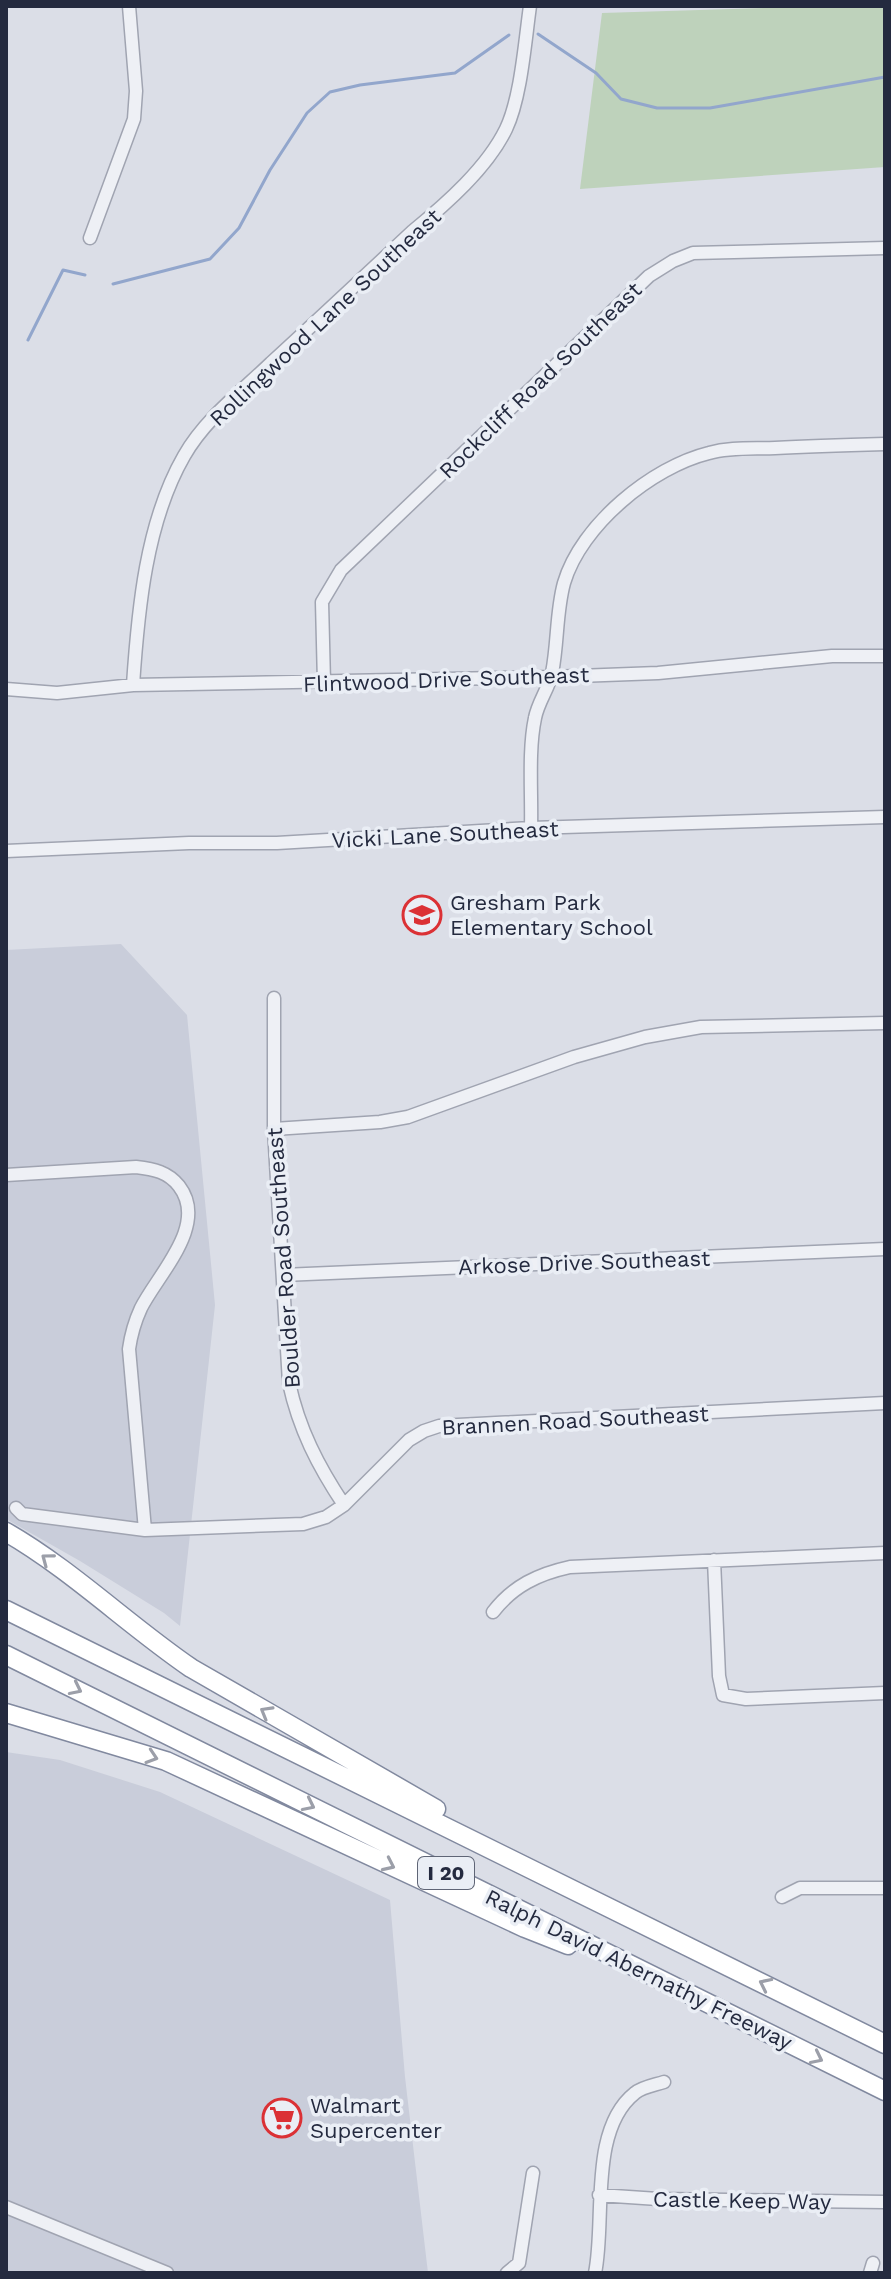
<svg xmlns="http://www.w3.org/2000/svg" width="891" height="2279" font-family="'Work Sans',sans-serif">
	<rect width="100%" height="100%" fill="#dbdee7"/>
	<path fill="#c9cdda" d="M121,944L187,1015L215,1305L180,1626L164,1613L80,1561L6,1519V950Z
		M6,1752L60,1760L160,1792L390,1900L405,2077L428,2273H181L157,2265V2273H6Z"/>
	<path fill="#bed2bb" d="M824,6H885V167L580,189L602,13Z"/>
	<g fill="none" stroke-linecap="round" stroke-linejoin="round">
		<path stroke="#92a6cc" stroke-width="3" d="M538,34L596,73L621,99L657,108H710L885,77
			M113,284L210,259L239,228L270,170L307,113L330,92L360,85L455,73L509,35
			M28,340L63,270L85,275"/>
		<defs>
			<path id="minor" d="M90,238L134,119L136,91L129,6
				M324,683L322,602L341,570L649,276L673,261L693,253L885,248
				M133,685C138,610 146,522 184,456C205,419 241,392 271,363C319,319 366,275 413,231C446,204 487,168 506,129C521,98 525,41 530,6
				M6,689L57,693L133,685L551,677L658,673L832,656H885
				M531,828C532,794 528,751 535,718C538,702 549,688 552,673C558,643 556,612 564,583C581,525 652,467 709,453C731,447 753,449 775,448C812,446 848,445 885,444
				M6,851L189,843H277L531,828L885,817
				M274,998V1129L289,1383C299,1429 318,1466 344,1505
				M274,1129L380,1122L408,1117L574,1057L645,1037L701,1027L885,1023
				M6,1175L136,1167C154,1169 168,1172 179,1186C209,1225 158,1274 141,1308C135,1321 131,1335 129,1349L145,1530
				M283,1275L885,1249
				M16,1508L22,1514L145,1530L303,1524L326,1517L344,1505L409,1440L424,1431L439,1426L885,1403
				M714,1560L719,1676L723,1695L746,1699L885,1693
				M493,1612C513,1586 538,1574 570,1567L885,1553
				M782,1897L800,1888H885
				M599,2195L658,2199L885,2202
				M6,2207L167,2273
				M507,2273L519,2263L533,2173
				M595,2273C606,2221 588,2130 635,2093C642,2087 655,2085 664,2082
				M870,2273L873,2263"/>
			<path id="highway" d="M6,1532C72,1570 128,1625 191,1668L436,1809
				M6,1610L885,2044
				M6,1655L885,2091
				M6,1713L166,1761L525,1928L568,1945"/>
		</defs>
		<use href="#minor" stroke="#a0a4b1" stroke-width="15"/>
		<use href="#highway" stroke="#81899f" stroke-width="21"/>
		<use href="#minor" stroke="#eef0f5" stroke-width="12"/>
		<use href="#highway" stroke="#fff" stroke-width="18"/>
	</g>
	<defs><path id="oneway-chevron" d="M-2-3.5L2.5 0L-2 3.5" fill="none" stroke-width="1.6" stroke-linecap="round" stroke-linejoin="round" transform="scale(2)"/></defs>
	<g stroke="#9c9fa9">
		<use href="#oneway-chevron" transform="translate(47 1559) rotate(-143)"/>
		<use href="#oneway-chevron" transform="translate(76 1689) rotate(26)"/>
		<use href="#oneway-chevron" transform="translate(266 1712) rotate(-150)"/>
		<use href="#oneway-chevron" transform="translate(152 1757) rotate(18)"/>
		<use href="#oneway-chevron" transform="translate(309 1805) rotate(26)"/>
		<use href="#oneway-chevron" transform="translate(389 1865) rotate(25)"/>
		<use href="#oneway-chevron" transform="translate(765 1984) rotate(-154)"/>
		<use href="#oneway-chevron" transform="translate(817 2058) rotate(26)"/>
	</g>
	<defs>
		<symbol id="school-ring" viewBox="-11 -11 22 22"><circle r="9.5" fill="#eaeef5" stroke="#db3135" stroke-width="1.5"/><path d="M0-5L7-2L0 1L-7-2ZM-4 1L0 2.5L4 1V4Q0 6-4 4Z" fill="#db3135"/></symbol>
		<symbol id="supermarket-ring" viewBox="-11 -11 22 22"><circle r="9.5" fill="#eaeef5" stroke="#db3135" stroke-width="1.5"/><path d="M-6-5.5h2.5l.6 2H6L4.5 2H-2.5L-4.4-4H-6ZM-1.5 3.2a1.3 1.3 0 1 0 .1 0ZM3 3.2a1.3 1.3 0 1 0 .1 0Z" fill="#db3135"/></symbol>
	</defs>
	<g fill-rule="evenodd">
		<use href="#school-ring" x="400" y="893" width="44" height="44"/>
		<use href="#supermarket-ring" x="260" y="2096" width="44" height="44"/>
	</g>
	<g text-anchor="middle" stroke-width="7" stroke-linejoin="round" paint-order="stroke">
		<rect fill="#eaeef5" stroke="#5f6576" stroke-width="2" x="418" y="1857" width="56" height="32" rx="6"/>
		<g font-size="20" font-weight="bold" fill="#242a3f">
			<text x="446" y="1880">I 20</text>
		</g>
		<g font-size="22" fill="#242a3f" stroke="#eaeef5">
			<text transform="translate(325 317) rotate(-43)" y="8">Rollingwood Lane Southeast</text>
			<text transform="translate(540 380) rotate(-44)" y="8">Rockcliff Road Southeast</text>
			<text transform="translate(446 679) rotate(-2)" y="8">Flintwood Drive Southeast</text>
			<text transform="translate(445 834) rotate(-3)" y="8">Vicki Lane Southeast</text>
			<text transform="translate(283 1258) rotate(-94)" y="8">Boulder Road Southeast</text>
			<text transform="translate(584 1262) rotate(-2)" y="8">Arkose Drive Southeast</text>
			<text transform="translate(575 1420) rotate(-3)" y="8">Brannen Road Southeast</text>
			<text transform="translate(639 1969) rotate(26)" y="8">Ralph David Abernathy Freeway</text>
			<text transform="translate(742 2200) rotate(1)" y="8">Castle Keep Way</text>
		</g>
		<g font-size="22" fill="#242a3f" stroke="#eaeef5" text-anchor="start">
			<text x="450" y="910">Gresham Park<tspan x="450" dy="25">Elementary School</tspan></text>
			<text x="310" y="2113">Walmart<tspan x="310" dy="25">Supercenter</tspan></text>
		</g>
	</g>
	<rect width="891" height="2279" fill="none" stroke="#242a3f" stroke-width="16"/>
</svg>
